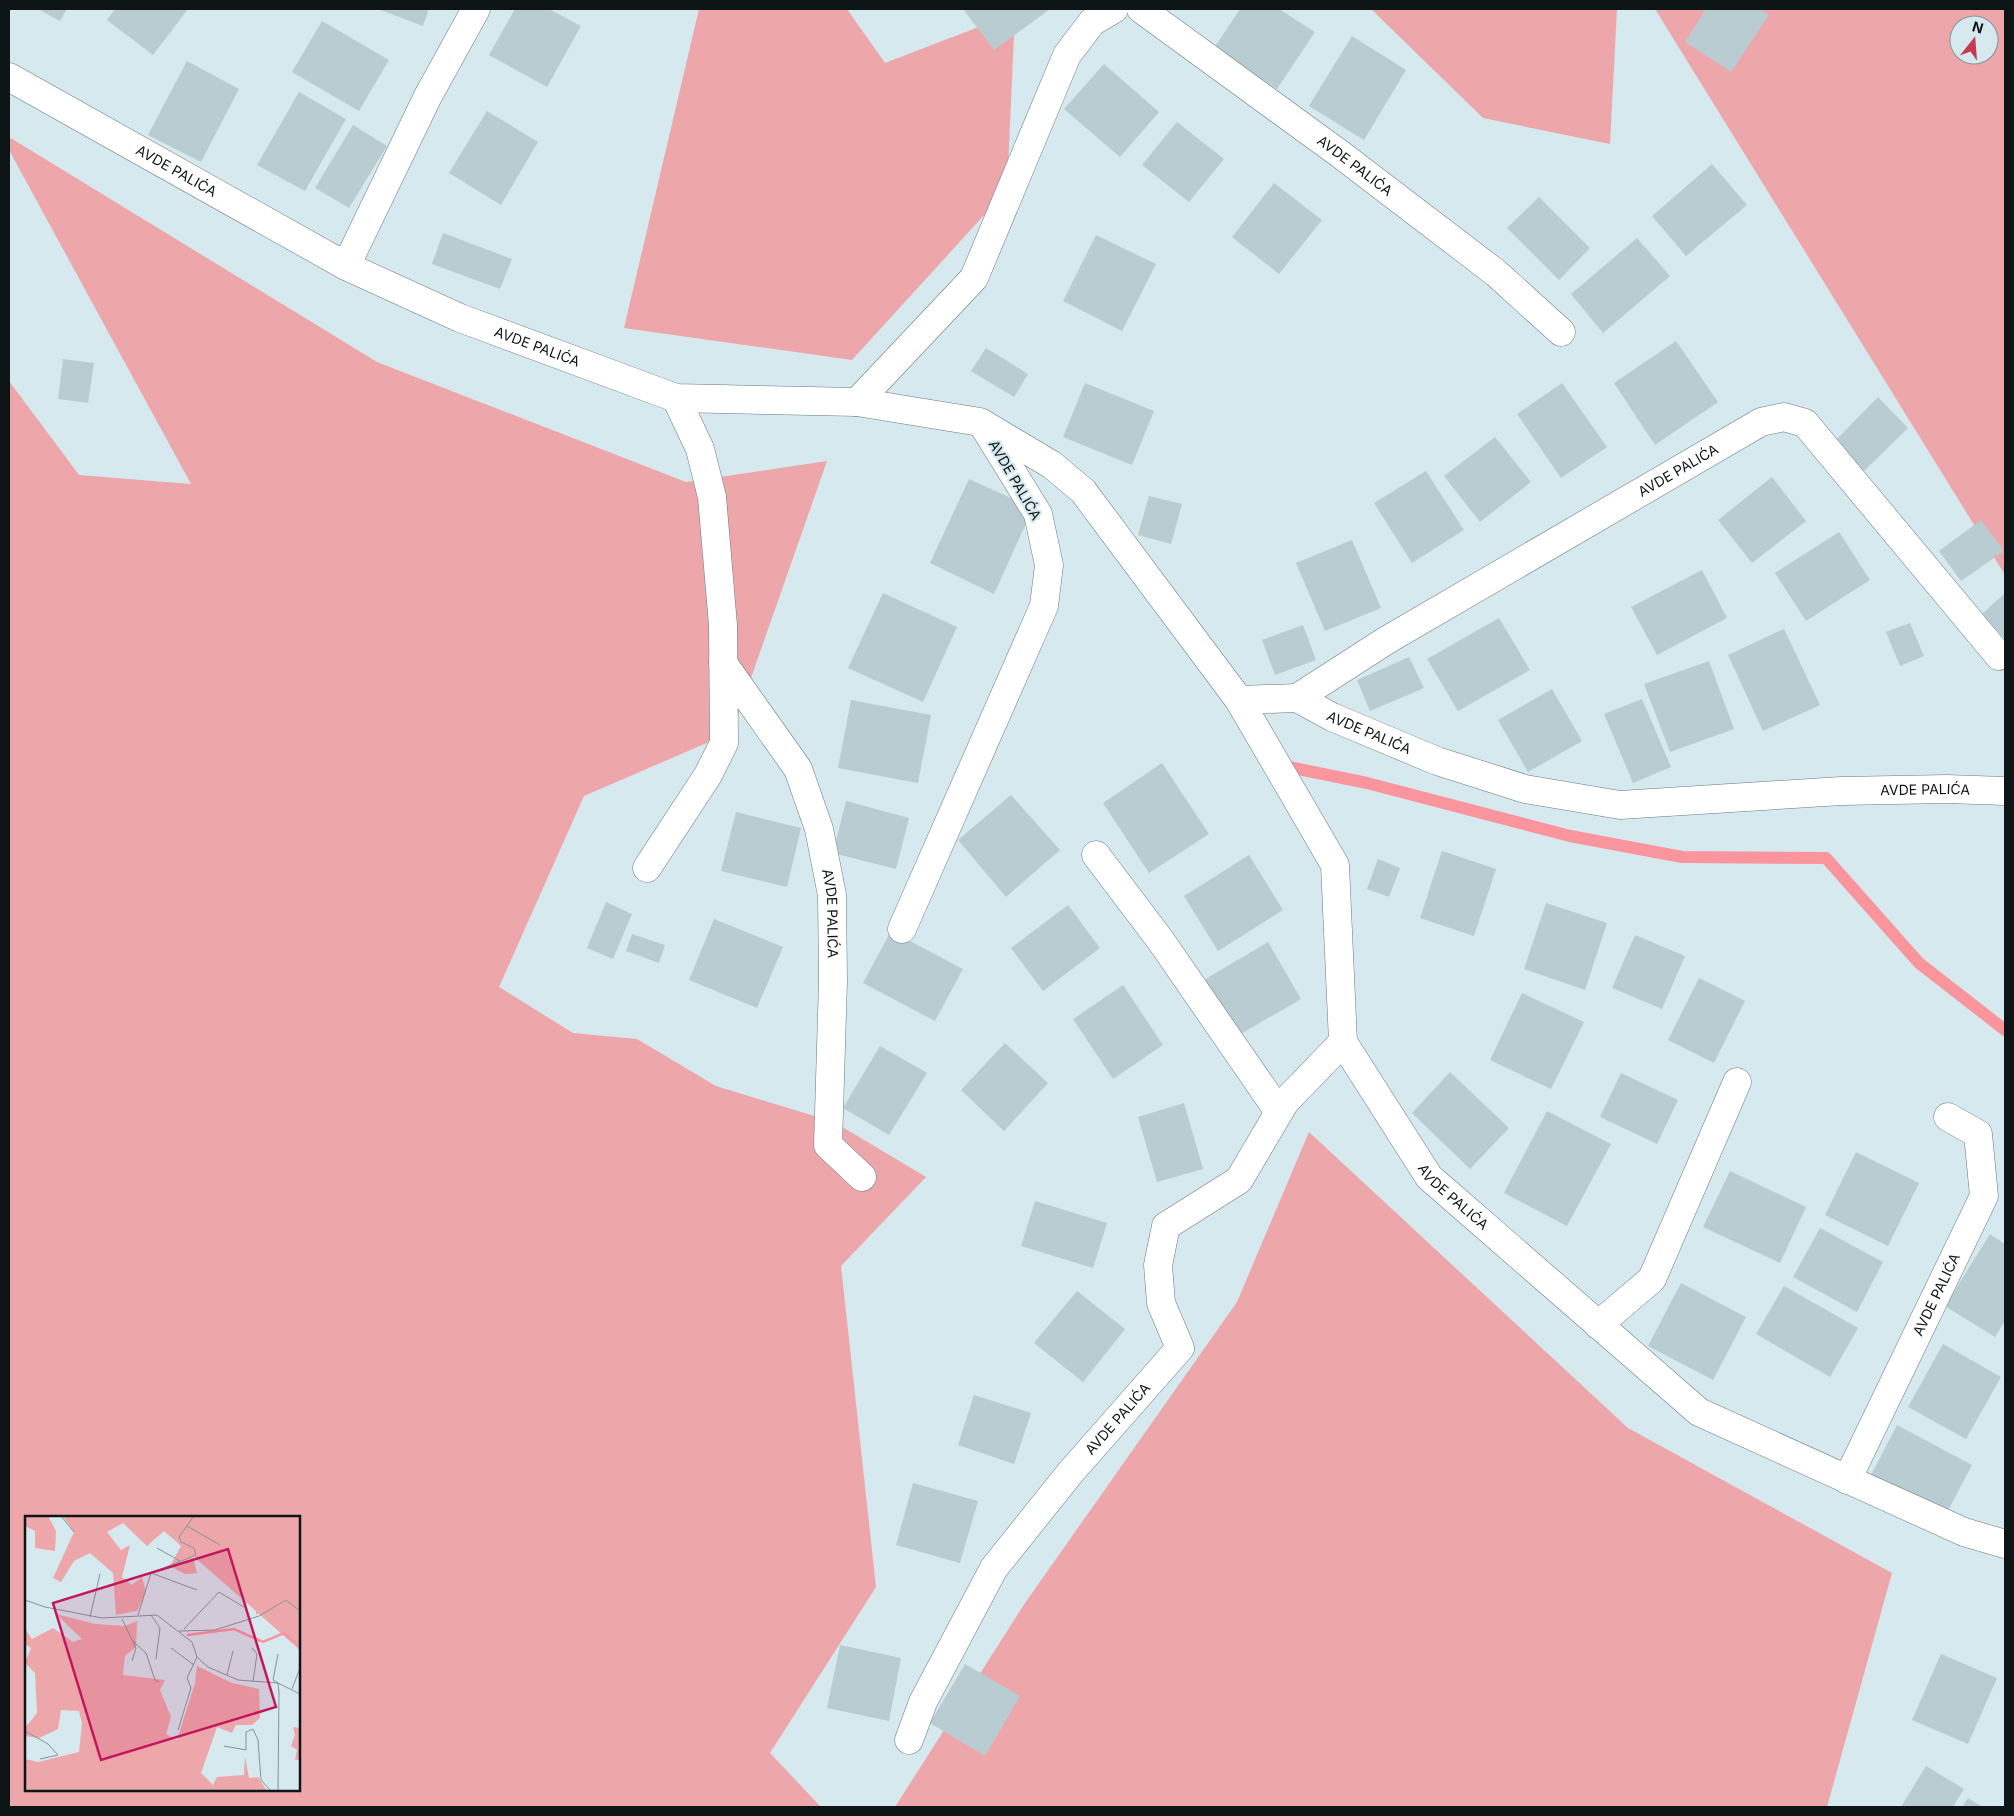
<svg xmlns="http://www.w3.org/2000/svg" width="2014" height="1816" font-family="Inter,sans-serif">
	<rect width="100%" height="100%" fill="#d6e9ef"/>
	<path fill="#eda7ab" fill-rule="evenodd" d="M699,9H847L885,63L1015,13L1007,190L852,360L624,328Z
		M1371,9H1617L1610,144L1483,118Z
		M1655,9H2005V575ZM1959,25H1989V55H1959Z
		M9,137L377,362L686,482L827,461L732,732L584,796L499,987L573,1033L637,1039L716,1086L834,1122L926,1177L841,1266L876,1587L770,1753L821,1807H9V381L79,475L191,484L9,150ZM26,1517H299V1790H26Z
		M1309,1132L1628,1428L1892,1573L1827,1807H895L1025,1603L1237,1302Z"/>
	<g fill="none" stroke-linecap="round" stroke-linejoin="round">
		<path stroke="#fa949d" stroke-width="12" d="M1289,767L1367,783L1570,836L1682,857L1826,858L1919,963L2005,1030"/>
	</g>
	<path fill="#b9ccd1" d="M38,9H67L60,21Z
		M115,9H188L153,55L107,20Z
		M378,9H429L423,26Z
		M515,9H549L581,26L547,87L489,55Z
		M963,9H1050L994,50Z
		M1240,9H1279L1315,32L1277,89L1214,48Z
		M1706,9H1759L1769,15L1731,72L1685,42Z
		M322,21L389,60L359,111L292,72Z
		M1352,36L1406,70L1364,140L1309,106Z
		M187,61L239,89L201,162L148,135Z
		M1104,64L1159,112L1120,157L1064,109Z
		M299,92L346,119L305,191L257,165Z
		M487,111L538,142L501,205L449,173Z
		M1177,122L1224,159L1189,202L1142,165Z
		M353,125L387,146L349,208L315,188Z
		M1712,164L1747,205L1686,256L1652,216Z
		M1274,183L1322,220L1279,274L1232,237Z
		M1539,197L1590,248L1559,280L1507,228Z
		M443,233L512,259L500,289L432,264Z
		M1096,235L1156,264L1122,331L1063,301Z
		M1637,238L1670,276L1603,333L1571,294Z
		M1676,341L1718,402L1655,445L1614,383Z
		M986,348L1028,374L1014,397L971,371Z
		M63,359L94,363L88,403L58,399Z
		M1085,383L1154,411L1132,465L1063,437Z
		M1562,383L1607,447L1561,478L1517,414Z
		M1878,397L1908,428L1863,472L1833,443Z
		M1495,437L1531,482L1480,522L1444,476Z
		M1426,471L1464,530L1412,563L1374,503Z
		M1772,477L1806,521L1752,563L1718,520Z
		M969,479L1033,508L994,594L930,563Z
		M1149,496L1182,504L1171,544L1138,535Z
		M1981,520L2004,551L1961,581L1939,551Z
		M1839,532L1870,580L1806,621L1775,573Z
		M1352,540L1381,608L1325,631L1296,563Z
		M1702,570L1727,618L1657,655L1631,607Z
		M883,593L957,627L923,702L848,668Z
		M2005,593V639L1982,614Z
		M1499,618L1530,670L1458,711L1427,659Z
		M1910,623L1924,656L1900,666L1886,632Z
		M1303,625L1316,660L1275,675L1262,640Z
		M1784,629L1820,705L1763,731L1728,655Z
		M1409,657L1424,688L1370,711L1357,680Z
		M1709,661L1734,729L1670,752L1644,684Z
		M1552,689L1582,741L1528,772L1498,720Z
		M1642,699L1671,767L1633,783L1604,714Z
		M851,700L931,715L918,783L838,768Z
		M1162,763L1209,834L1149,873L1103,803Z
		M1011,795L1060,850L1006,897L958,840Z
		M846,801L909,818L896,869L833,853Z
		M736,812L801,828L787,887L721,871Z
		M1442,851L1496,869L1474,936L1420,918Z
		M1249,855L1283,910L1218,951L1184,896Z
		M1378,859L1400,868L1389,897L1367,889Z
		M606,902L632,914L613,959L587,948Z
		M1546,903L1607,923L1585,990L1524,969Z
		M1068,905L1100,948L1043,991L1011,948Z
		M714,919L783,947L757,1008L689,980Z
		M891,931L963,969L935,1021L863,983Z
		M632,934L665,945L659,963L626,951Z
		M1635,935L1685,956L1662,1009L1612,988Z
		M1268,942L1301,999L1237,1036L1204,980Z
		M1699,978L1745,1001L1714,1063L1668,1040Z
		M1123,985L1163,1045L1113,1079L1073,1019Z
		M1522,993L1584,1022L1551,1089L1490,1060Z
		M1005,1043L1048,1083L1004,1131L961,1090Z
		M880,1046L927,1073L889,1135L843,1108Z
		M1450,1072L1509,1128L1470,1169L1412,1113Z
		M1621,1073L1678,1100L1657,1144L1600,1117Z
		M1184,1103L1203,1169L1157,1182L1138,1117Z
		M1547,1111L1611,1144L1567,1226L1504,1193Z
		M1856,1152L1919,1183L1888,1246L1825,1215Z
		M1730,1171L1806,1207L1780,1263L1703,1227Z
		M1035,1201L1107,1223L1093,1268L1021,1246Z
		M1820,1228L1883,1262L1857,1312L1793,1277Z
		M1990,1234L2005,1244V1321L1995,1337L1945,1306Z
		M1681,1283L1746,1317L1713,1380L1648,1346Z
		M1784,1286L1858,1328L1830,1377L1756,1334Z
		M1077,1291L1125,1329L1083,1382L1034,1343Z
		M1943,1344L2001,1377L1966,1439L1908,1407Z
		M974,1395L1031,1413L1014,1464L958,1445Z
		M1897,1425L1972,1465L1944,1518L1869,1479Z
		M913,1483L978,1501L960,1563L896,1545Z
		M840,1645L901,1658L889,1721L827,1708Z
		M1941,1654L1997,1678L1968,1744L1912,1720Z
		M965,1664L1020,1696L985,1756L930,1723Z
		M1926,1766L1964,1789L1953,1807H1901Z
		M1968,1798L1983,1807H1962Z"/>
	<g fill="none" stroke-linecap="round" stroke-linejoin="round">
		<defs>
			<g id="minor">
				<path id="s1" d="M1141,9L1340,154L1496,273L1561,332"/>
				<path id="s2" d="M9,77L346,266L460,318L676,398L857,402L980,422L1052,465L1083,491L1239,700L1335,865L1343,1042L1429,1177L1699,1412L1964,1532L2005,1544"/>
				<path d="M346,266L428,96L476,9"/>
				<path d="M857,402L974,278L1067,55L1092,22L1114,9"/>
				<path id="s3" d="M723,663L798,769L819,829L832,895L833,981L828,1145L862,1177"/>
				<path id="s4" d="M1297,698L1387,640L1761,422L1784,417L1805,423L1999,656"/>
				<path id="s5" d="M1239,700L1297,698L1332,717L1437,761L1525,789L1620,805L1841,791L1947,789L2005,791"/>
				<path d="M1096,855L1161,941L1279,1112"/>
				<path d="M647,868L708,775L724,743L723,625L712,497L700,449L676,398"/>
				<path d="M902,929L1044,606L1049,565L1038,514L983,425"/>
				<path d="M1598,1325L1652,1279L1737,1082"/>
				<path id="s6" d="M1847,1480L1984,1196L1978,1134L1948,1117"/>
				<path id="s7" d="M909,1740L923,1702L994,1568L1070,1473L1180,1348L1161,1303L1158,1265L1166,1226L1239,1180L1285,1102L1343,1042"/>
			</g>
		</defs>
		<use href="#minor" stroke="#687a7f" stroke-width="29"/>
		<use href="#minor" stroke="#fff" stroke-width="28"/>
	</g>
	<g text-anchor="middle" stroke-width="4.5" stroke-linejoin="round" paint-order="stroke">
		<g font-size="14" fill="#0e1517" stroke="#d6e9ef">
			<text dy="5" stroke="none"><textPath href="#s1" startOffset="265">AVDE PALIĆA</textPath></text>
			<text dy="5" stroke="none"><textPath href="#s2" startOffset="192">AVDE PALIĆA</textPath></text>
			<text dy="5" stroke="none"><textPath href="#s2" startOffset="594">AVDE PALIĆA</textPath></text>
			<text dy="5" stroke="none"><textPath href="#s4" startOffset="444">AVDE PALIĆA</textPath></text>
			<text transform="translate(1015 480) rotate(60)" y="5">AVDE PALIĆA</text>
			<text dy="5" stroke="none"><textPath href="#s5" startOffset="138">AVDE PALIĆA</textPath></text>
			<text dy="5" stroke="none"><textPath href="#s5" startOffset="706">AVDE PALIĆA</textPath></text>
			<text dy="5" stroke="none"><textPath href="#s3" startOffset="279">AVDE PALIĆA</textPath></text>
			<text dy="5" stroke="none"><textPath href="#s2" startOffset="1992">AVDE PALIĆA</textPath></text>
			<text dy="5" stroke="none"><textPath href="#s6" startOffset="206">AVDE PALIĆA</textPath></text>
			<text dy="5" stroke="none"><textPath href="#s7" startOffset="386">AVDE PALIĆA</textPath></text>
		</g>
	</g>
	<g transform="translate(25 1516)">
		<rect width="275" height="275" fill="#d6e9ef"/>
		<path d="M0,0H23L31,15L30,35L10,32V15L0,10ZM38,0H275V134L233,97L231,99V95L168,40L172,57L160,58L145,50L156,30L139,15L122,30L98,7L82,16L96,34L105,29L97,61L107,69L117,61L121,76L112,95L91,99L88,57L65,37L49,45L36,66L28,62L49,16ZM31,98L70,108L100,110L112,105L111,131L100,140L98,159L140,164L135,174L146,201L141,218L152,224L170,167L172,150L207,167L234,173L235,202L227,209H211L207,217L192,211L176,257L188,269L192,261L219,259L220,241L224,262L233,261L242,275H0V243L13,246L54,236L57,207L54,195L36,194L33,213L14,222L0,220V212L12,197L10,157L0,147L6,132L0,128V113L7,123L28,112L48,126L57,123ZM268,211L275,212V244H270L272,234L266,230L270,219Z" fill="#eda7ab"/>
		<path fill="none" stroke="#fa949d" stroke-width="2.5" d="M162,119L209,113L238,126L259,117L275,131"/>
		<path fill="none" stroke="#869499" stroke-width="1" d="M36,0L49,16M162,10L195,29M132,32L155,45M126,57L172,74M0,84L20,91L77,102L132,99L167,126L172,141L183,151L213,164L253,167L275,178M113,99L126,57L171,39L169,32L156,26L154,21L169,0M126,99L135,112L131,143M65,101L75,58M97,103L111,132L107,145M159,113L194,76L219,91M154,115L190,114L234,100L261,84L275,95M108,125L121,137L130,164L134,166M146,132L169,149M227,132L232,138L228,166M202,159L208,135M267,173L275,152M153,214L166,172L162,162L172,141M0,215L23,228L33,239L15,243M199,230L221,234V216L228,213L233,224L236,264L246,275M253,275L254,177L253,167L248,164L253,138"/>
		<path fill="#c2185b" fill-opacity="0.15" stroke="#c2185b" stroke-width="2.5" d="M203,33L251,191L76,244L28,87Z"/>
		<rect width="275" height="275" fill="none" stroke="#0e1517" stroke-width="2.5"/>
	</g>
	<rect width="2014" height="1816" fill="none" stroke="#0e1517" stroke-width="20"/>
	<g transform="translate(1974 40) rotate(17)"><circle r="24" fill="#d6e9ef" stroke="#869499"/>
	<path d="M0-4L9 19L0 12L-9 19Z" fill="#c93853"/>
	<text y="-8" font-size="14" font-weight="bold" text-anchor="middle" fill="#0e1517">N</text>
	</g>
</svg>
